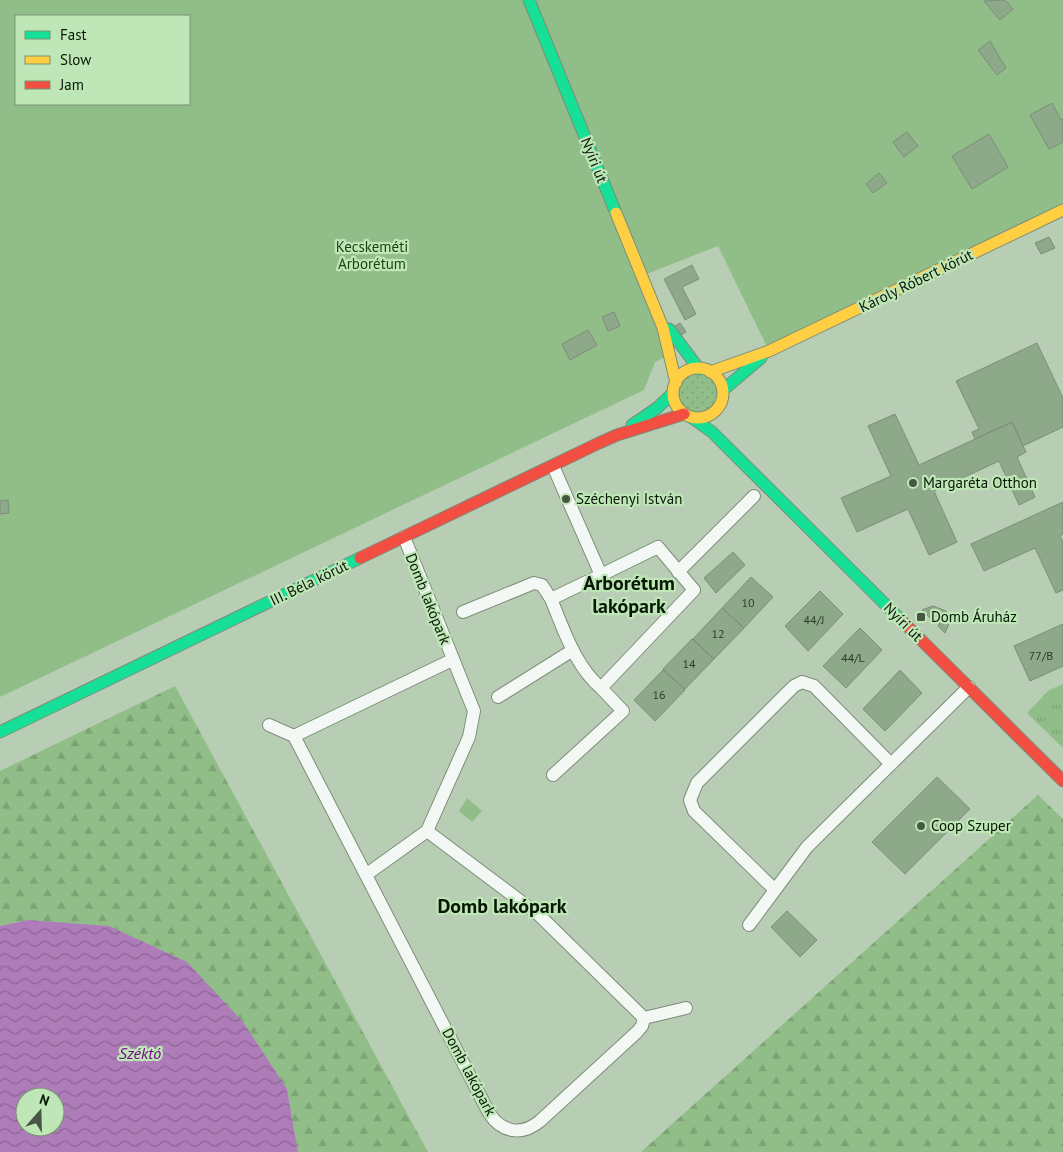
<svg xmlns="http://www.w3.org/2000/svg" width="1063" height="1152" font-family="'PT Sans',sans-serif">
	<defs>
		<pattern id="grass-dots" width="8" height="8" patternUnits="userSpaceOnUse" patternTransform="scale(1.25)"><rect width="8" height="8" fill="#91be88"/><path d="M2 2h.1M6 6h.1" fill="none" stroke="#7ca374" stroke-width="1.8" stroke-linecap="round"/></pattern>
		<pattern id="forest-firs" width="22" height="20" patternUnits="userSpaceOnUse" patternTransform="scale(1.25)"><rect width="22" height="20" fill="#91be88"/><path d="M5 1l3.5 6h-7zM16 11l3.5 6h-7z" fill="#7ca374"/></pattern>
		<pattern id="park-tufts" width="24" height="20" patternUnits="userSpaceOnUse" patternTransform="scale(1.25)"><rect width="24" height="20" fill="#91be88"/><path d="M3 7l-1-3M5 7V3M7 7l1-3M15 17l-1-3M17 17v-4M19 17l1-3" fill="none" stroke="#7ca374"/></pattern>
		<pattern id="water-waves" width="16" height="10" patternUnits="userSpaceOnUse" patternTransform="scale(1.25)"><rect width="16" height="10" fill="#ae7db9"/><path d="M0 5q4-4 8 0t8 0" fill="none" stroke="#8c6594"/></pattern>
	</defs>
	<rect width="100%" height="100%" fill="#b8ceb4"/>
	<path fill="url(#grass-dots)" d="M679 393a19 19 0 1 1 38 0a19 19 0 1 1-38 0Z"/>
	<path fill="url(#forest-firs)" d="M175,686L428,1152H298L287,1089L27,920L0,926V771Z
		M1038,795L1063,819V1152H641Z"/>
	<path fill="url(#park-tufts)" d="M1063,684V748L1027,713L1049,690Z"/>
	<path fill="#91be88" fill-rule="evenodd" d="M0,0H1063V210L769,351L718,246L639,277L668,355L655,362L644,390L0,697ZM16,16H189V104H16Z
		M467,798L482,811L472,822L459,811Z"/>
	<path fill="url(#water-waves)" fill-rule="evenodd" d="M27,920L109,926L187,962L243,1022L287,1089L298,1152H0V926ZM25,1097H55V1127H25Z"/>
	<path fill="#8ea989" stroke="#7c8d79" d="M1005,0L1013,9L1000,20L984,1Z
		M990,41L1006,68L997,75L978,50Z
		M1052,103L1061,120L1063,119V142L1049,149L1030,115Z
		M907,132L918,146L904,157L893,142Z
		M989,134L1008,167L972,189L952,156Z
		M879,173L887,183L873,193L866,184Z
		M1049,237L1055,248L1041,254L1035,243Z
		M692,265L699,279L682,287L696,314L685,320L664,279Z
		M614,312L620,326L608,331L602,317Z
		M680,323L686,332L681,335L675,326Z
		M588,330L597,345L570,360L562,344Z
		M1037,343L1063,398V427L1023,446L1012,422L975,439L972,432L979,429L956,381Z
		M895,414L919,465L1012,422L1026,452L1017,457L1035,497L1019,505L999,461L934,491L957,542L929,555L908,509L857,532L841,498L891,476L868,426Z
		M8,500L9,513L0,514V501Z
		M1063,502V534L1060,536L1063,542V590L1056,593L1035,548L984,571L971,544Z
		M733,552L745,565L716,593L704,578Z
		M751,577L773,597L744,628L722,608Z
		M820,591L843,614L808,651L785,626Z
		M933,606L946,611L950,621L945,633L938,626L941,621L938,617L933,615L930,618L922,610Z
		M722,608L744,628L714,659L693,639Z
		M1063,624V666L1030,681L1014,646Z
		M860,628L882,650L846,688L823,666Z
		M692,639L714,659L685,689L663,669Z
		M663,670L685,690L655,721L634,700Z
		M900,670L922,693L885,731L863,709Z
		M937,777L970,809L905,874L872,842Z
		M787,911L817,940L800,957L771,927Z"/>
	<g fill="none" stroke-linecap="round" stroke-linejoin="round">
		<defs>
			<path id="street" d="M553,466L601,575L658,547L694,590L601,688C575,666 564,630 551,599L601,575
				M404,537L474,711L469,737L427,831L539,915L644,1018L642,1026L637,1032L540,1121C522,1136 502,1133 489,1113L294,736L452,660
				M678,572L754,496
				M463,612L534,583L542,585L551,599
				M498,697L573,650
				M269,725L294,736
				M553,775L623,711L601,688
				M367,874L427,831
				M774,889L694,811L690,800L697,783L794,686L802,682L814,686L891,764
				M749,925L807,847L969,687
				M644,1018L686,1008"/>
			<path id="fast" d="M529,0L616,213
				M669,329L699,369
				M723,390L761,358
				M691,417L712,432L903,622
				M632,425L657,408L673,393
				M0,732L360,558"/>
			<path id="slow" d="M616,213L663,328L676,383
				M673 393a25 25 0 1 1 50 0a25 25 0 1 1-50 0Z
				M710,372L769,351L1063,210"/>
			<path id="jam" d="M360,558L599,443L617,435L684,414
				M903,622L1063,781"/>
		</defs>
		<use href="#street" stroke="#7d8d7a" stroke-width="14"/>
		<use href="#fast" stroke="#7d8d7a" stroke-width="13"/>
		<use href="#slow" stroke="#7d8d7a" stroke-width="13"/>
		<use href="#jam" stroke="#7d8d7a" stroke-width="13"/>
		<use href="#street" stroke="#f4f8f4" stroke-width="12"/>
		<use href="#fast" stroke="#16e098" stroke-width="11"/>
		<use href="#slow" stroke="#ffcf43" stroke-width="11"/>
		<use href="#jam" stroke="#f24e42" stroke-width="11"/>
	</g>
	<g fill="#465743" stroke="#bee6b6" stroke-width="2">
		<circle cx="913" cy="483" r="5"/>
		<circle cx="566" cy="499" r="5"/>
		<rect x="916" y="612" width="10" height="10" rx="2.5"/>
		<circle cx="921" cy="826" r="5"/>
	</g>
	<g text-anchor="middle" stroke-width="4.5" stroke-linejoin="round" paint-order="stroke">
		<g font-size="12" fill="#2a3c27">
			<text x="748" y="607">10</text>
			<text x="814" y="624">44/J</text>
			<text x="718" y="638">12</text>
			<text x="1041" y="660">77/B</text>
			<text x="853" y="662">44/L</text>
			<text x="689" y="668">14</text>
			<text x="659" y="699">16</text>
		</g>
		<g font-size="15" fill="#091706" stroke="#bee6b6">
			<text transform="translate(594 160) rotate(68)" y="5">Nyíri út</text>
			<text transform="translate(916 281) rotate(-26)" y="5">Károly Róbert körút</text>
			<text transform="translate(309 583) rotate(-26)" y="5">III. Béla körút</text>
			<text transform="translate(428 599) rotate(68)" y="5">Domb lakópark</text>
			<text transform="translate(903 622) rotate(45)" y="5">Nyíri út</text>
			<text transform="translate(469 1072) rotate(62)" y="5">Domb lakópark</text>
		</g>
		<g font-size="15" fill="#1d3f16" stroke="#bee6b6">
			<text x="372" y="252">Kecskeméti<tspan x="372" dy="17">Arborétum</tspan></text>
		</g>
		<g font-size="15" fill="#091706" stroke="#bee6b6" text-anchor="start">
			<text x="923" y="488">Margaréta Otthon</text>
			<text x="576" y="504">Széchenyi István</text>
			<text x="931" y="622">Domb Áruház</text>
			<text x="931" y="831">Coop Szuper</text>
		</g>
		<g font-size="16" font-style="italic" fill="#750489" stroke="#bee6b6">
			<text x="140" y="1059">Széktó</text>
		</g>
		<g font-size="20" font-weight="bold" fill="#091706" stroke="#bee6b6">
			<text x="629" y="590">Arborétum<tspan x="629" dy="23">lakópark</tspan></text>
			<text x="502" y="913">Domb lakópark</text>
		</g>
	</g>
	<rect x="15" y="15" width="175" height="90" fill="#bee6b6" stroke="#769370"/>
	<rect x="25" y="31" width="25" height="8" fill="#16e098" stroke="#769370"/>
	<text x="60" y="40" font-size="15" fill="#091706">Fast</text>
	<rect x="25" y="56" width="25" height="8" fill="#ffcf43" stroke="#769370"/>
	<text x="60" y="65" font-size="15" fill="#091706">Slow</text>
	<rect x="25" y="81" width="25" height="8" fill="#f24e42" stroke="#769370"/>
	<text x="60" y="90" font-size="15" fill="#091706">Jam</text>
	<g transform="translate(40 1112) rotate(20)"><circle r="24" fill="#bee6b6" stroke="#769370"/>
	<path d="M0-4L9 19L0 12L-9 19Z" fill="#465743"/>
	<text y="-8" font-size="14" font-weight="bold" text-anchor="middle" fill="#091706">N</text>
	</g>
</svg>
